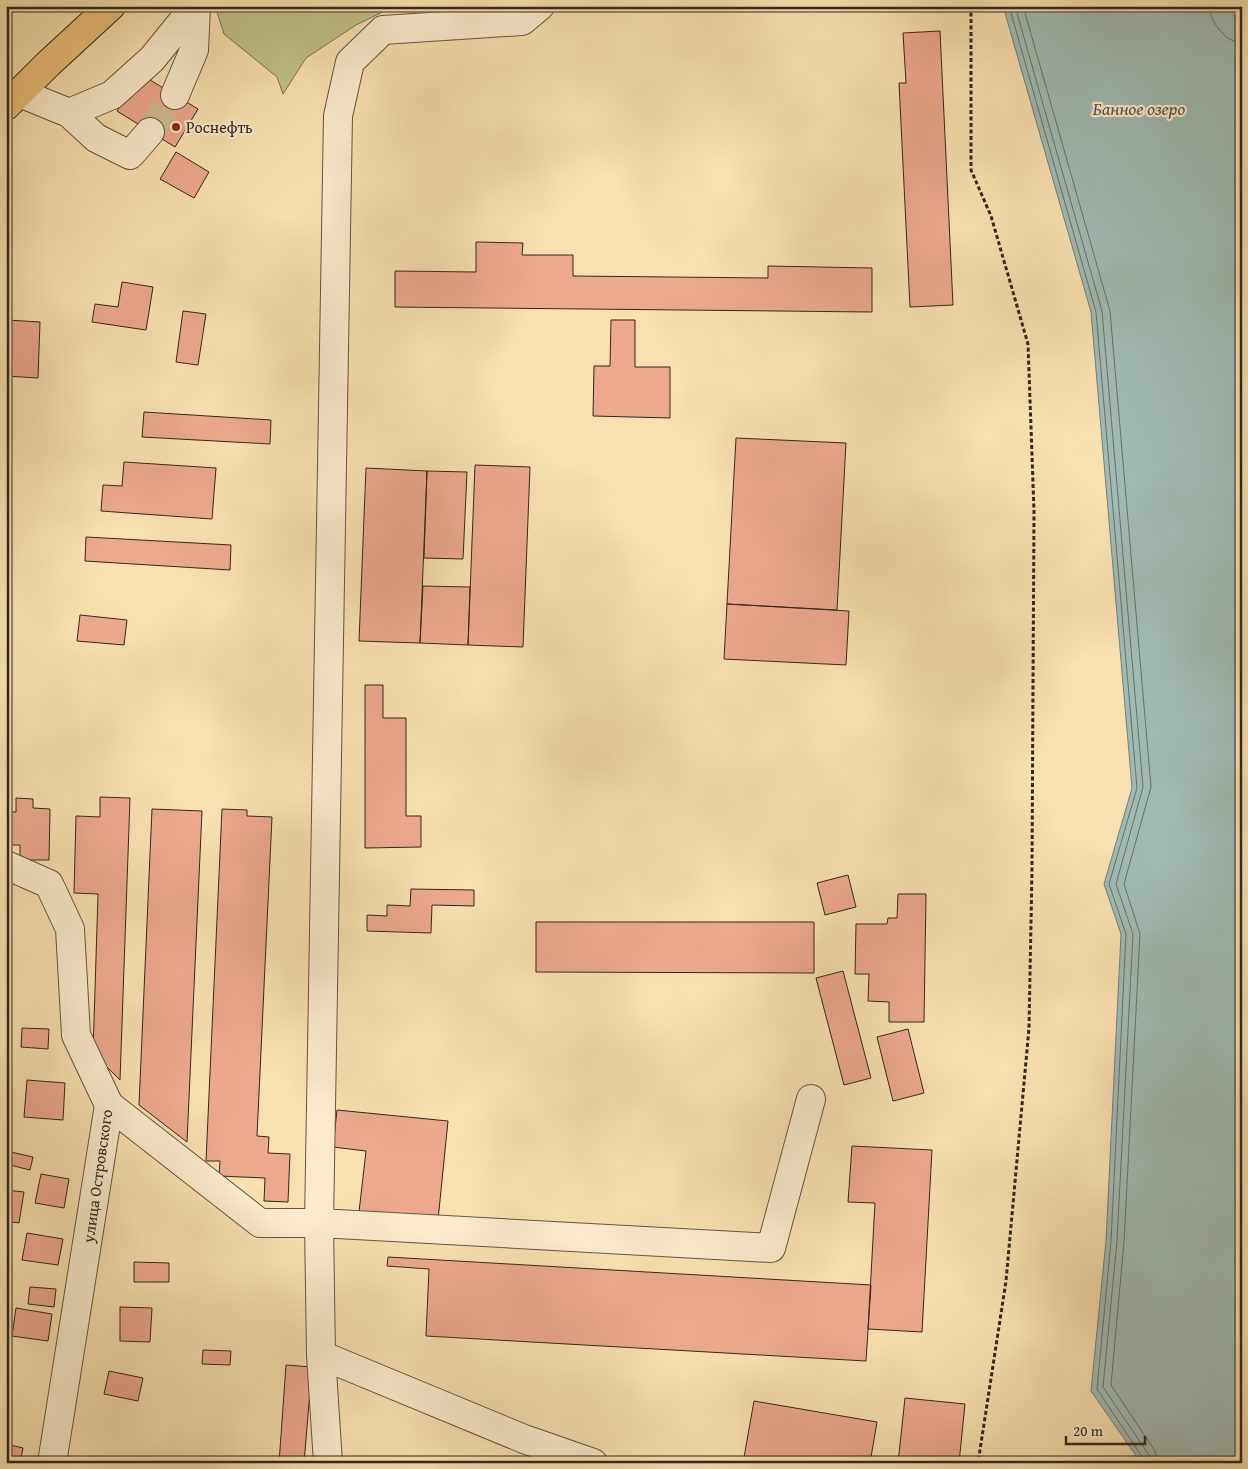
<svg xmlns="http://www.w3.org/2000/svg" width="1248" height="1469" font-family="'Gentium Book Plus',serif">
	<rect width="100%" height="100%" fill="#f9e0b0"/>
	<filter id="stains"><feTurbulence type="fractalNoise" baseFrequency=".004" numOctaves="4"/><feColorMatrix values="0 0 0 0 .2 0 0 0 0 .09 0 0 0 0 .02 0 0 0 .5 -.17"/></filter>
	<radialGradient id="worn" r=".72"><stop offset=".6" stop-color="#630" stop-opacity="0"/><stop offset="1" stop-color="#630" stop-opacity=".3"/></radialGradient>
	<path fill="#c0c28a" stroke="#7a7454" d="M215,6H395L356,25L306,58L283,94L277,77L224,34Z"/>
	<path fill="#a0bbb4" stroke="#757f78" d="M1003,6H1227L1242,27V1463H1141L1091,1391L1106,1241L1121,934L1104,884L1132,788L1091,312Z"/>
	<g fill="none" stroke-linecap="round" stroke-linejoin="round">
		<path stroke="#6a7068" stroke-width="1" d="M1009,6L1096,312L1137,788L1109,884L1126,934L1111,1241L1097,1389L1143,1458L1144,1463
			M1015,6L1102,311L1143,787L1116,884L1133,934L1117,1241L1103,1387L1149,1455L1151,1463
			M1023,6L1110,311L1151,787L1124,884L1140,934L1124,1242L1111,1385L1155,1451L1158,1463
			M1209,6C1210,22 1226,43 1242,43"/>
	</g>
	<path fill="#eca98e" stroke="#35261d" d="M940,31L953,305L910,307L899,83H906L903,33Z
		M140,74L198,109L175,147L117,111Z
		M176,152L209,172L194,198L160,179Z
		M476,242L523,243L522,255H573V276L768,278V266L872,268V312L395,307V271L476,272Z
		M122,282L153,287L146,330L92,322L95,304L118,307Z
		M183,311L206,314L198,365L176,362Z
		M7,320L40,322L38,378L6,376Z
		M611,320H635V367H670V418L593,416L594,366H610Z
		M144,412L271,420L270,444L142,437Z
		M736,438L846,443L837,610L727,604Z
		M124,462L216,468L212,519L101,511L103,485L122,486Z
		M475,465L530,467L523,647L468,645Z
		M366,468L427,471L420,643L359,641Z
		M427,471L467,472L463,559L424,558Z
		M86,537L231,545L230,570L85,561Z
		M423,586L470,587L468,645L420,643Z
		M727,604L849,611L846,665L724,659Z
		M80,615L127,620L124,645L77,641Z
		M365,685H383V718H406V816H421V847L365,848Z
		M100,797L130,798L120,1080L93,1053L98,894L74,893L76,816L100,817Z
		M16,798L33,799V808L50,809L49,860H20V845H6V812H16Z
		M152,809L202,811L187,1142L139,1105Z
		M222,809L247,810V816L272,817L257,1136L269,1137L268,1153L290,1154L288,1202L264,1201L265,1178L219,1176L220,1161H206Z
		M848,875L856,907L825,915L817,883Z
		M411,889L474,890V906L432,905L431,933L367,931V915L387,916V905L410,906Z
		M898,894H926L924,1022H889V1002L868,1001L869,974H855L856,924H887L888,918H897Z
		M536,922H814V973L536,972Z
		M843,971L871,1078L844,1085L816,978Z
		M22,1028L49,1029L48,1049L21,1047Z
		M908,1029L924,1093L893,1101L877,1037Z
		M27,1080L65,1083L63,1120L24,1117Z
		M337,1110L448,1121L438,1220L359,1212L366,1151L333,1147Z
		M852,1146L932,1150L922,1332L868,1329L875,1203L848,1202Z
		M6,1151L33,1157L30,1170L6,1164Z
		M41,1174L69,1179L64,1208L35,1203Z
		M6,1190L24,1192L19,1223L6,1221Z
		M27,1233L63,1239L58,1265L22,1260Z
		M388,1257L871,1285L866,1361L426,1336L429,1269L387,1266Z
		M134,1262L169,1263V1282H134Z
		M30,1287L56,1289L54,1307L28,1304Z
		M120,1307L152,1308L150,1342L120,1341Z
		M16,1308L52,1314L48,1341L12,1336Z
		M203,1350L231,1351L230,1365L202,1364Z
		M286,1365L312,1367L304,1463H279Z
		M109,1371L143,1378L138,1401L104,1394Z
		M905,1398L965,1404L959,1463H898Z
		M754,1401L877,1422L870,1463H743Z
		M6,1444L23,1448L20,1463H6Z
		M92,1457L121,1462L120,1463H91Z"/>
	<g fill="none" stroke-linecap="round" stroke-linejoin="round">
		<path stroke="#d2bb93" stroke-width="28" stroke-dasharray="28 14" stroke-linecap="butt" d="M150,132L175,95"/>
		<defs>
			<path id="minor" d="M20,93L69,113L96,138L130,155L150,132
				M175,95L194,50L196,6
				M69,113L112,95L152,59L195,6
				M6,865L49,884L70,929L76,1035L109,1105L52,1463
				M109,1105L260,1223H319L771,1248L811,1099
				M321,1355L524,1439L593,1463
				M328,1463L321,1355L319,1223L338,116L350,62L383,30L522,21L540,6"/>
			<path id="major" d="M6,106L48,64L111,6"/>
		</defs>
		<use href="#minor" stroke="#665442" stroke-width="30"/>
		<use href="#major" stroke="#35261d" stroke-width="30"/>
		<path stroke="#35261d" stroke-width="3" stroke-dasharray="4 2.5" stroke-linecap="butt" d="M971,6V170L991,216L1028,344L1034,511L1032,868L1029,1028L1006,1281L978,1463"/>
		<use href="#minor" stroke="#fbebcc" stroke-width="28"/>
		<use href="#major" stroke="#ecc078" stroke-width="28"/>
	</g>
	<circle fill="#8f2418" stroke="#fbebcc" stroke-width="2" cx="176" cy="127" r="5"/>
	<g text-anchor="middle" stroke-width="4.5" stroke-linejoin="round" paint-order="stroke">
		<g font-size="16" fill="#35261d" stroke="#fbebcc" text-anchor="start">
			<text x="186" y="133">Роснефть</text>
		</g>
		<g font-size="16" fill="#35261d" stroke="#fbebcc">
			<text transform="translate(97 1176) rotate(-82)" y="6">улица Островского</text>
		</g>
		<g font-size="18" font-style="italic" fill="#55534a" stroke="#fbebcc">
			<text x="1139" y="115">Банное озеро</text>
		</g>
	</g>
	<rect width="1248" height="1469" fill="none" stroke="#f9e0b0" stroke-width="25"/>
	<rect x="8" y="8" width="1233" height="1454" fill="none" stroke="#35261d" stroke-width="2.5"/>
	<rect x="12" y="12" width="1223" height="1444" fill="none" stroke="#35261d"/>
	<path d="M1066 1436v8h79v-8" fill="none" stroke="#35261d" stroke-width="2.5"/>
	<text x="1073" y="1436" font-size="15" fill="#35261d" stroke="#fbebcc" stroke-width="4" paint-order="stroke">20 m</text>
	<rect width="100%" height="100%" filter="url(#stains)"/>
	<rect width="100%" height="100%" fill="url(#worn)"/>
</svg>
